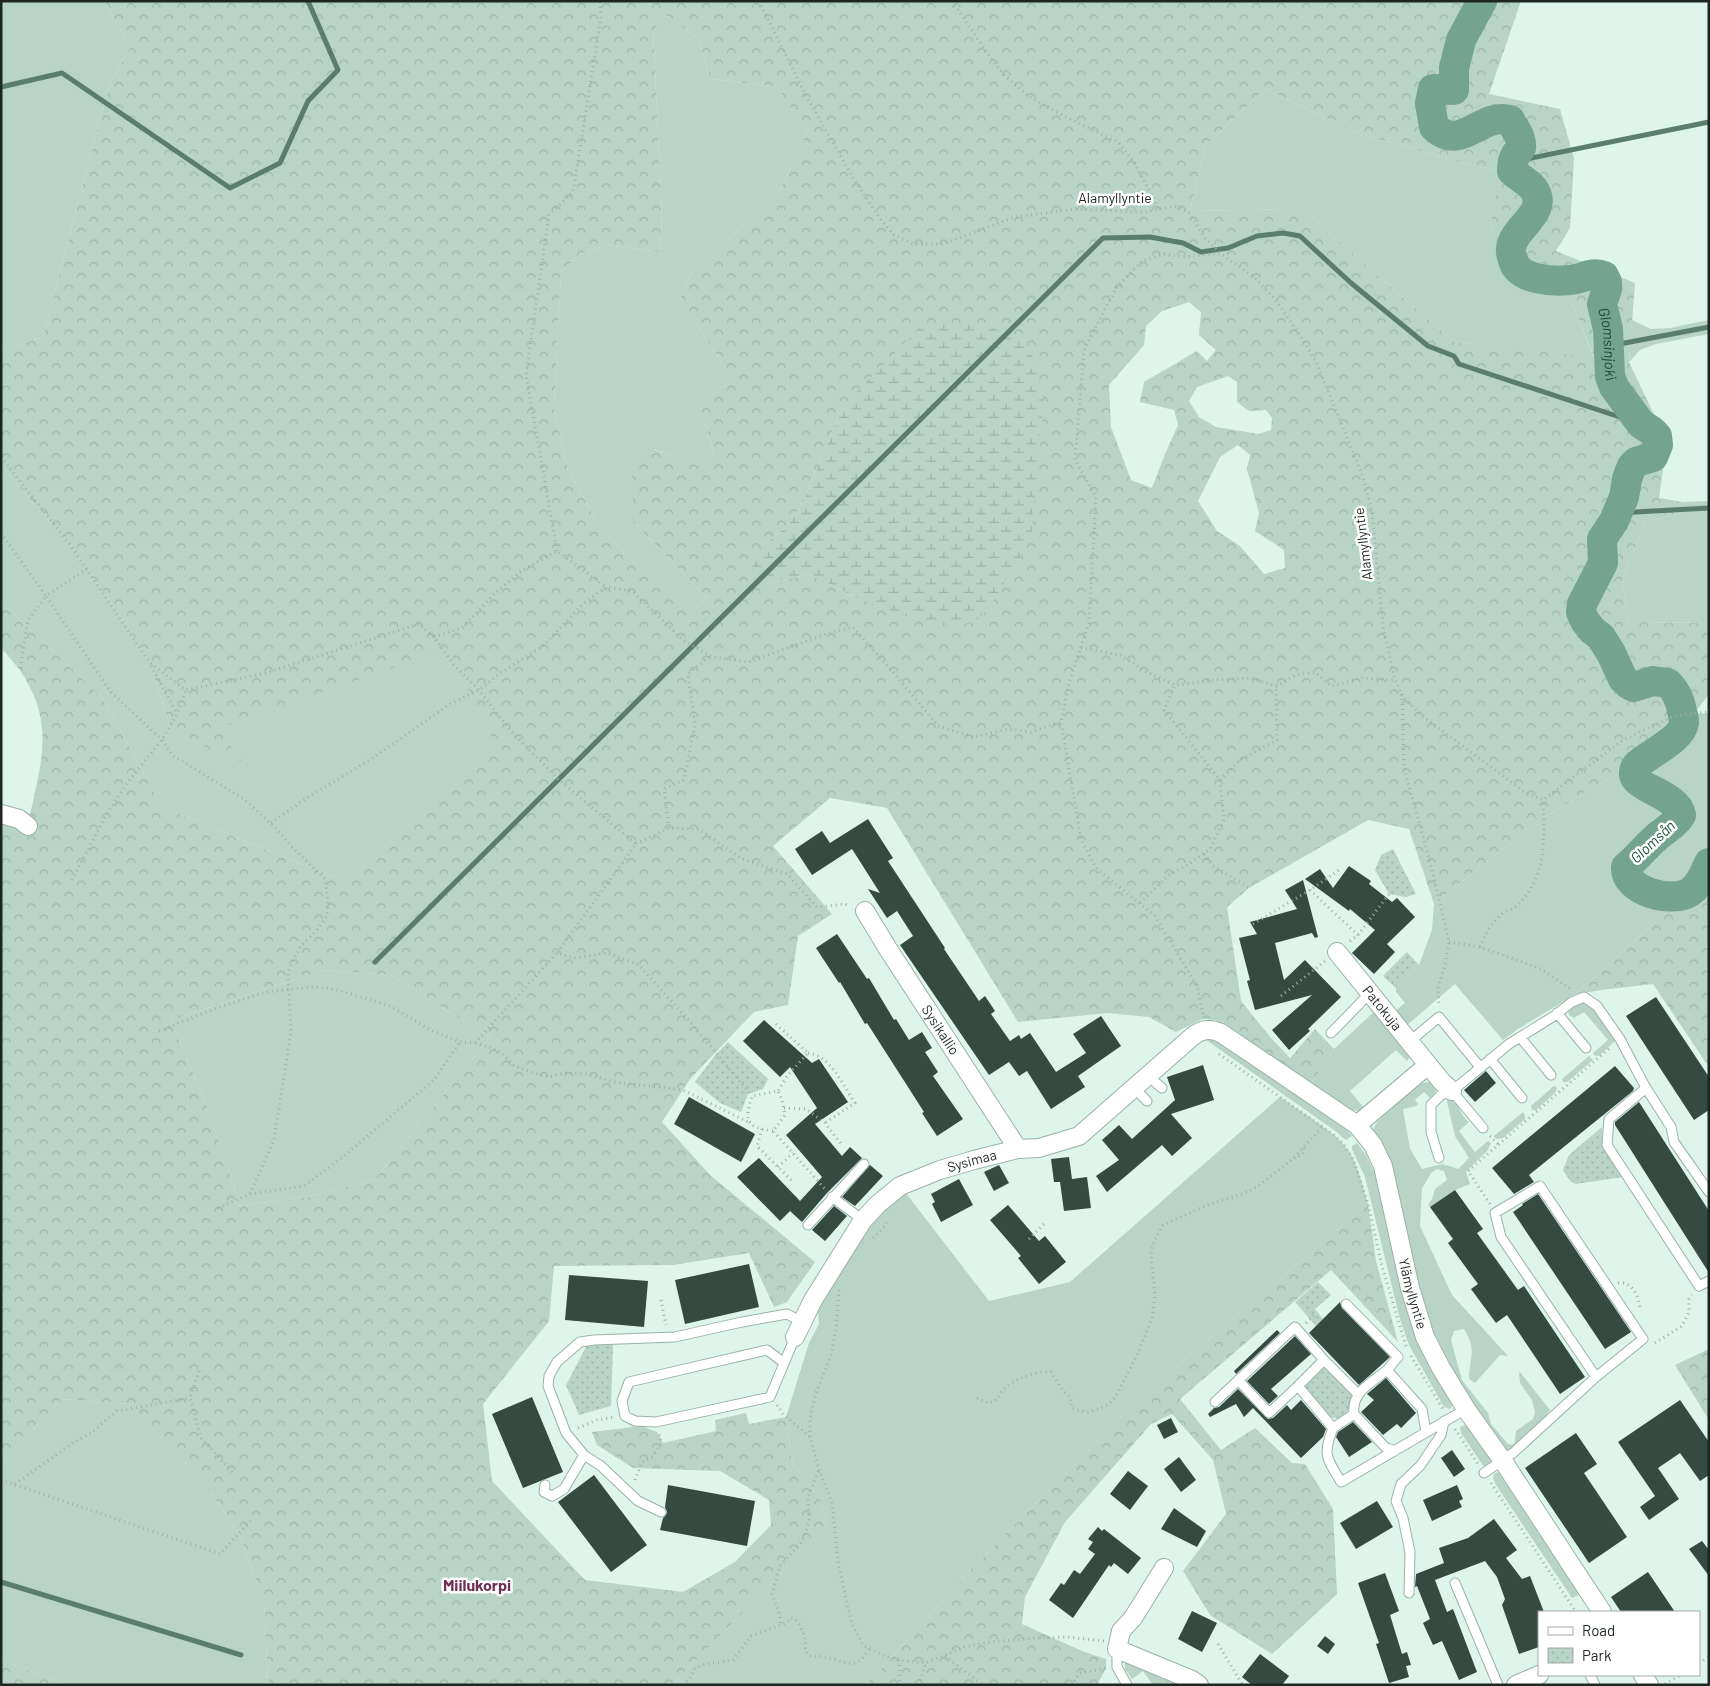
<svg xmlns="http://www.w3.org/2000/svg" width="1710" height="1686" font-family="Barlow,sans-serif">
	<defs>
		<pattern id="forest-crowns" width="20" height="18" patternUnits="userSpaceOnUse" patternTransform="scale(1.25)"><rect width="20" height="18" fill="#b7d4c6"/><path d="M2 6a3 3 0 1 1 6 0M12 15a3 3 0 1 1 6 0" fill="none" stroke="#9db6aa"/></pattern>
		<pattern id="wetland-marsh" width="20" height="14" patternUnits="userSpaceOnUse" patternTransform="scale(1.25)"><rect width="20" height="14" fill="#b7d4c6"/><path d="M1 5h8M5 5V1M11 12h8M15 12V8" fill="none" stroke="#9db6aa"/></pattern>
		<pattern id="park-dots" width="8" height="8" patternUnits="userSpaceOnUse" patternTransform="scale(1.25)"><rect width="8" height="8" fill="#b7d4c6"/><path d="M2 2h.1M6 6h.1" fill="none" stroke="#9db6aa" stroke-width="1.8" stroke-linecap="round"/></pattern>
	</defs>
	<rect width="100%" height="100%" fill="#ddf5ea"/>
	<path fill="#b7d4c6" d="M1,1H104L130,47L108,88L43,337L1,350Z
		M666,15L699,39L710,79L777,87L807,133L777,196L693,270L680,298L732,379L700,406L713,450L706,470L654,449L634,523L706,597L690,614L626,556L598,524L568,470L554,407L561,272L579,255L606,245L660,252L662,214L653,30Z
		M1266,89L1354,132L1462,163L1502,171L1490,226L1508,274L1569,296L1594,358L1454,342L1302,209L1190,211L1205,146Z
		M1632,320L1651,329L1670,328L1709,320V334L1656,344L1640,350L1629,362Z
		M1,466L71,546L126,624L150,663L171,730L245,767L218,728L448,648L499,750L344,881L162,807L103,698L1,602Z
		M1709,501V623L1629,622L1622,580L1646,521L1679,514L1683,502Z
		M1709,713V875L1574,995L1518,1029L1503,1040L1455,984L1407,1025L1394,1012L1405,1003L1396,992V988L1419,965L1432,930L1434,904L1542,818L1630,767L1667,740L1694,714Z
		M325,970L390,975L490,1037L375,1179L308,1197L236,1206L234,1186L208,1109L171,1020Z
		M1578,1003C1596,1003 1607,1028 1615,1041L1599,1056L1594,1055L1593,1053L1608,1040L1584,1012L1574,1018L1569,1015L1568,1010Z
		M1377,1009L1410,1056L1407,1061L1396,1050L1350,1091L1364,1108C1360,1112 1353,1111 1348,1109L1311,1083L1334,1049Z
		M1213,1036L1342,1125L1352,1136L1346,1140L1334,1130L1202,1037Z
		M1589,1056L1593,1060L1567,1082H1563L1562,1079Z
		M1432,1081L1437,1085L1434,1095L1430,1098L1424,1092L1415,1100L1418,1104L1416,1106L1403,1109L1410,1149L1422,1169L1443,1164L1458,1169L1469,1158L1455,1136L1447,1102L1448,1098L1451,1097C1459,1104 1460,1115 1469,1122L1459,1131L1475,1152L1488,1141L1491,1143L1487,1151L1466,1172L1470,1184L1455,1190L1430,1207L1428,1205L1432,1199L1435,1189L1447,1180L1444,1171L1437,1169L1432,1172L1422,1188L1420,1226L1452,1295L1508,1356L1500,1355L1475,1383L1469,1379C1469,1357 1478,1351 1464,1329L1454,1331L1451,1340L1462,1380L1488,1413L1491,1424L1508,1444L1512,1445L1515,1442L1516,1431L1533,1419L1535,1412L1532,1400L1520,1383L1519,1371L1550,1410L1538,1427L1506,1452L1464,1392L1430,1325L1372,1132L1377,1122L1419,1084Z
		M1554,1086L1557,1088L1555,1093L1536,1110H1532L1531,1106Z
		M1280,1097C1298,1110 1332,1130 1345,1146C1358,1161 1362,1185 1368,1204L1143,1395L966,1574L886,1664L865,1685H672L827,1526L820,1497L793,1465L786,1417L809,1343L819,1324L817,1302L867,1223L905,1192L989,1301L1070,1282Z
		M1523,1112L1525,1116V1119L1503,1138L1496,1139L1494,1136Z
		M1357,1143L1366,1155L1375,1174L1409,1317L1418,1341L1451,1401L1452,1406L1450,1409L1444,1407L1409,1345L1400,1319L1365,1177L1352,1149V1146Z
		M62,1399L129,1404L203,1481L239,1534L264,1602L268,1685H67L1,1660V1455L6,1457Z
		M1465,1425L1468,1427L1493,1463L1487,1467H1484L1461,1433L1460,1427Z
		M1498,1472L1581,1594L1572,1598L1496,1485L1493,1478L1494,1474Z
		M1125,1662L1153,1669L1186,1685H1153L1143,1671L1132,1679L1125,1669Z"/>
	<path fill="url(#forest-crowns)" fill-rule="evenodd" d="M104,1H1521L1489,94L1560,109L1574,159L1570,228L1556,251L1635,283L1629,362L1667,442L1659,498L1683,502L1679,514L1646,521L1622,580L1629,622L1709,623V694L1694,714L1667,740L1630,767L1542,818L1434,904L1409,829L1368,820L1249,888L1227,907L1241,1001L1271,1038L1290,1058L1315,1029L1334,1049L1311,1083L1216,1020L1202,1019L1176,1032L1149,1017L1107,1013L1018,1022L887,808L830,798L773,846L832,914L798,936L788,1005L754,1012L690,1079L662,1122L710,1175L815,1262L787,1302L774,1307L749,1253L673,1265L554,1266L549,1321L483,1404L492,1481L585,1580L683,1592L735,1562L771,1525L769,1500L720,1471L633,1468L597,1445L592,1432L641,1426L657,1432L663,1443L716,1431L715,1420L746,1413L749,1424L786,1417L793,1465L820,1497L827,1526L672,1685H268L264,1602L239,1534L203,1481L129,1404L62,1399L6,1457L1,1455V814L28,825C38,772 56,731 26,680C21,670 12,661 5,652L1,650V602L103,698L162,807L344,881L498,750L448,649L219,728L246,768L171,730L150,663L126,624L71,546L1,466V350L43,337L108,88L130,47ZM666,15L699,39L710,79L777,87L807,133L777,196L693,270L680,298L732,379L700,406L713,450L706,469L653,449L632,476L634,523L706,597L691,613L626,556L598,524L568,470L554,407L561,272L579,255L606,245L660,252L662,214L653,31ZM1266,89L1354,132L1462,163L1501,171L1490,226L1508,274L1569,296L1594,357L1454,342L1302,209L1190,211L1205,146ZM1189,302L1201,312L1199,335L1216,350L1207,361L1197,351L1144,382L1140,402L1174,410L1178,425L1165,454L1152,488L1131,480L1111,427L1109,385L1144,345L1146,326L1162,311ZM1228,376L1237,382V402L1249,411L1266,410L1272,418L1271,430L1259,434L1216,427L1199,417L1189,401L1197,387ZM843,406L855,597L810,574L765,584L755,553L788,525L802,504ZM1238,445L1250,455L1247,469L1259,513L1255,531L1284,550L1285,568L1264,574L1240,546L1217,531L1198,501L1220,457ZM325,970L390,975L490,1037L375,1179L308,1197L236,1206L234,1186L208,1109L171,1020Z
		M1709,875V1067L1653,984L1601,990L1574,995Z
		M1368,1204L1376,1261L1398,1342L1331,1270L1180,1399L1221,1450L1255,1428L1292,1463L1305,1464L1333,1509L1337,1594L1272,1654L1210,1615L1183,1571L1226,1514L1213,1460L1172,1414L1151,1424L1065,1522L1025,1597L1022,1624L1082,1651L1106,1659V1668L1097,1685H865L886,1664L966,1574L1143,1395Z
		M1709,1349V1420L1675,1365Z
		M1,1660L67,1685H1Z"/>
	<path fill="url(#wetland-marsh)" d="M959,323L993,328L1021,340L1033,358L1044,399L1031,539L988,609L974,622L937,627L855,597L810,574L765,584L752,569L755,553L788,525L802,504L843,406L922,325Z"/>
	<path fill="url(#park-dots)" d="M1393,849L1416,894L1406,897L1389,894L1375,870L1381,855Z
		M1407,952L1419,965L1396,988L1383,976Z
		M728,1042L768,1079L763,1089L748,1094L741,1112L720,1103L695,1082L716,1054Z
		M1602,1127C1601,1148 1612,1160 1623,1177L1576,1184L1570,1181L1563,1170L1569,1155Z
		M1318,1282L1331,1295L1315,1309L1323,1319L1316,1326L1295,1302Z
		M587,1345H613L611,1406L579,1415L566,1385Z
		M1325,1365L1352,1395C1352,1408 1344,1424 1328,1416L1304,1388L1303,1385Z"/>
	<g fill="none" stroke-linecap="round" stroke-linejoin="round">
		<path stroke="#5a7e6e" stroke-width="5" d="M1,87L62,73L230,188L280,163L308,101L338,70L308,1
			M1512,162L1709,122
			M1609,346L1709,327
			M1617,513L1709,508
			M375,962L1103,238L1150,237L1183,243L1201,252L1228,248L1257,236L1283,233L1300,236L1351,283L1428,346L1454,356L1459,364L1641,424
			M1,1582L241,1655"/>
		<path stroke="#74a38f" stroke-width="30" id="s1" d="M1482,1L1461,40L1454,68V90L1433,89L1430,103L1434,127C1462,153 1480,112 1510,120C1515,130 1522,136 1521,148C1514,155 1512,161 1512,171C1518,177 1528,182 1533,188C1551,213 1512,227 1511,249C1510,252 1512,257 1513,260C1518,280 1553,282 1570,280C1583,279 1591,271 1604,276L1607,282V289L1602,304L1608,329L1610,376L1614,387L1641,424L1652,431L1657,436L1658,445L1653,457L1636,462L1632,466L1627,479L1624,497L1614,521L1602,539L1603,563L1582,604L1581,612L1585,621L1592,630L1601,637L1611,653L1623,679L1628,684L1634,687L1653,681L1668,683C1676,691 1680,699 1682,711C1683,714 1684,719 1684,723C1682,739 1649,754 1637,765C1620,788 1676,790 1681,815C1675,825 1666,829 1658,836C1646,846 1638,857 1626,867C1624,891 1672,904 1690,892C1700,885 1704,874 1709,863"/>
	</g>
	<path fill="#354a41" d="M868,819L893,858L888,861L945,948L944,949L979,1001L985,996L995,1011L991,1014L1010,1041L1019,1035L1021,1039L1030,1033L1056,1072L1086,1053L1073,1034L1101,1016L1121,1046L1078,1076L1085,1087L1051,1109L1027,1071L1019,1076L1009,1062L989,1075L900,945L913,936L897,911L887,918L868,889L880,893L852,849L812,875L795,849L822,831L830,843Z
		M1349,866L1371,881L1369,884L1392,902L1397,898L1415,917L1387,944L1395,952L1374,974L1352,953L1375,930L1350,909L1349,911L1305,879L1320,869L1333,888Z
		M1303,880L1318,937L1315,938L1312,933L1275,943L1284,980L1305,960L1341,997L1308,1029L1310,1031L1289,1050L1272,1030L1312,995L1255,1010L1247,981L1250,980L1239,938L1257,934L1250,922L1297,909L1285,890Z
		M837,934L867,979L869,978L894,1020L896,1019L909,1040L922,1032L932,1048L925,1052L938,1072L933,1076L963,1119L937,1136L922,1113L924,1112L867,1023L865,1024L840,982L839,983L816,948Z
		M1656,997L1709,1077V1110L1694,1120L1626,1016Z
		M764,1020L812,1063L819,1059L848,1102L815,1124L842,1156L850,1147L862,1158L827,1193L802,1222L790,1211L780,1221L737,1177L759,1158L800,1201L822,1177L786,1135L817,1108L790,1067L780,1077L743,1041Z
		M1203,1065L1214,1100L1171,1114L1192,1138L1172,1156L1162,1145L1107,1192L1096,1176L1119,1160L1102,1140L1119,1125L1132,1139L1175,1100L1167,1077Z
		M1615,1066L1634,1088L1633,1091L1529,1175L1534,1182L1514,1194L1492,1168Z
		M1486,1071L1496,1083L1475,1102L1464,1090Z
		M689,1097L755,1134L741,1162L674,1124Z
		M1639,1102L1709,1211V1273L1615,1125V1122Z
		M1069,1157L1072,1179L1087,1177L1091,1208L1064,1211L1060,1182H1054L1051,1159Z
		M870,1165L883,1176L855,1206L842,1197Z
		M999,1165L1009,1183L994,1191L984,1172Z
		M959,1179L973,1205L941,1222L932,1204L935,1202L931,1194Z
		M1455,1190L1483,1229L1477,1233L1518,1290L1524,1286L1585,1377L1560,1394L1507,1315L1496,1323L1471,1289L1478,1284L1448,1243L1453,1239L1430,1207Z
		M1538,1194L1631,1332L1605,1349L1513,1212L1523,1205L1522,1204Z
		M1008,1205L1039,1241L1045,1236L1066,1262L1039,1284L1018,1258L1021,1256L990,1220Z
		M834,1206L847,1216L825,1241L812,1230Z
		M749,1264L759,1307L685,1324L675,1280Z
		M569,1275L648,1281L644,1327L565,1320Z
		M1340,1302L1342,1308L1390,1357L1359,1385L1309,1333Z
		M1277,1330L1280,1333L1236,1374L1234,1371Z
		M1295,1336L1311,1354L1271,1389L1278,1396L1269,1404L1247,1381Z
		M1386,1378L1416,1413L1401,1428L1397,1424L1383,1435L1361,1412L1374,1400L1367,1394Z
		M1238,1389L1268,1419L1273,1418L1287,1405L1291,1410L1301,1400L1326,1429L1323,1437L1301,1458L1253,1408L1244,1417L1236,1404L1210,1417L1208,1414L1214,1408L1219,1407Z
		M532,1397L563,1472L523,1488L492,1414Z
		M1680,1400L1709,1442V1475L1700,1481L1680,1453L1658,1468L1679,1499L1649,1520L1640,1507L1655,1496L1618,1442Z
		M1171,1418L1178,1432L1164,1439L1157,1425Z
		M1353,1422L1372,1442L1349,1457L1336,1437L1338,1432Z
		M1576,1433L1597,1464L1584,1473L1627,1537L1589,1563L1525,1468Z
		M1452,1450L1465,1469L1454,1477L1441,1458Z
		M1179,1457L1196,1480L1181,1492L1164,1469Z
		M1128,1471L1148,1486L1130,1510L1110,1494Z
		M594,1475L647,1545L611,1572L558,1502Z
		M668,1485L755,1501L747,1546L660,1530L663,1518L666,1515L667,1512L665,1507Z
		M1457,1485L1463,1499L1459,1501L1462,1507L1432,1521L1423,1500Z
		M1377,1501L1393,1527L1356,1549L1340,1523Z
		M1174,1508L1206,1531L1197,1547L1161,1529Z
		M1494,1519L1517,1550L1506,1558L1522,1579L1530,1576L1544,1612H1539V1647L1519,1654L1502,1605L1505,1599L1497,1577L1485,1561L1435,1580L1447,1612L1453,1609L1477,1672L1459,1680L1442,1641L1433,1645L1423,1623L1430,1619L1417,1586L1415,1587L1416,1574L1444,1563L1439,1548L1468,1538Z
		M1098,1527L1102,1531L1104,1529L1141,1558L1128,1574L1114,1563L1111,1567L1109,1565L1073,1618L1049,1600L1061,1583L1064,1585L1074,1570L1080,1574L1095,1554L1088,1549L1093,1542L1088,1539Z
		M1702,1541L1709,1550V1576L1689,1549Z
		M1648,1572L1675,1612H1621L1611,1597Z
		M1385,1573L1399,1611L1390,1615L1402,1654L1407,1652L1411,1665L1406,1666L1409,1677L1389,1683L1376,1644L1379,1643L1358,1583Z
		M1192,1611L1217,1623L1202,1652L1178,1639Z
		M1325,1636L1335,1644L1328,1654L1317,1646Z
		M1260,1654L1289,1676L1282,1685H1252L1242,1677Z"/>
	<g fill="none" stroke-linecap="round" stroke-linejoin="round">
		<defs>
			<path id="lane" d="M1557,1013L1586,1048
				M1331,1033L1370,993
				M1520,1037L1551,1075
				M1409,1042L1439,1017L1480,1067
				M1490,1059L1522,1098
				M1147,1075L1162,1088
				M1134,1088L1147,1101
				M1646,1088L1609,1119L1607,1145L1699,1286L1709,1281
				M1452,1091L1483,1128
				M1439,1158L1431,1132V1105L1441,1095L1452,1091L1509,1044L1554,1016L1572,1002L1584,997L1597,1006L1620,1039L1646,1088L1671,1127L1674,1142L1709,1192
				M832,1197L863,1220
				M808,1225L864,1164
				M1346,1304L1398,1357L1387,1370L1422,1409L1426,1432
				M783,1362L767,1350L629,1382L622,1401L625,1416L635,1421L656,1422L770,1397L795,1337
				M1238,1380L1269,1413L1298,1386L1333,1428C1322,1456 1327,1458 1341,1482L1466,1409
				M1298,1386L1324,1360L1358,1394
				M1215,1402L1295,1327L1324,1360
				M1354,1414C1351,1392 1371,1383 1387,1370
				M1333,1428L1354,1414L1385,1447L1395,1451
				M584,1455L601,1466L638,1501L661,1512
				M1484,1473L1513,1453L1596,1377L1643,1339L1540,1186L1495,1213L1501,1237L1596,1377
				M545,1485L544,1492L552,1496L564,1489L584,1455L566,1433L548,1386L549,1376L557,1362L580,1342L594,1340L675,1337L742,1322L787,1314L802,1322
				M1455,1583L1498,1685
				M1409,1593L1410,1552L1403,1518L1396,1501L1401,1484L1420,1466L1441,1435L1444,1421
				M1117,1649V1667L1127,1685
				M1590,1675L1595,1685"/>
			<g id="street">
				<path d="M1,814L19,819L28,826"/>
				<path id="s2" d="M865,911L888,949L1018,1149"/>
				<path id="s3" d="M1337,952L1442,1082L1452,1091"/>
				<path d="M1357,1125L1428,1065"/>
				<path id="s4" d="M795,1337L813,1300L863,1220L878,1204L900,1186L940,1170L974,1160L1018,1149L1039,1148L1079,1136L1193,1036C1203,1029 1210,1028 1221,1033L1357,1125L1373,1145L1383,1166L1410,1288L1425,1337L1441,1368L1466,1409L1503,1461L1602,1612"/>
				<path d="M1164,1568L1133,1618L1121,1631L1117,1649L1192,1680L1199,1685"/>
				<path d="M1643,1675L1649,1685"/>
				<path d="M1516,1685L1539,1675"/>
			</g>
		</defs>
		<use href="#lane" stroke="#9bb2a7" stroke-width="11"/>
		<use href="#street" stroke="#9bb2a7" stroke-width="20"/>
		<path stroke="#9eb1a8" stroke-width="3" stroke-dasharray="1 4" stroke-linecap="butt" d="M759,1L806,96L852,176L881,220L894,235L913,244H943L1015,217L1075,209L1144,212L1175,206L1189,213L1205,238L1220,253L1255,278L1277,302L1300,335L1317,364L1362,474L1372,512L1383,627L1395,680L1403,697L1425,718L1526,793L1543,800L1623,740L1674,716L1709,712
			M952,1L990,57L1004,75L1028,96L1072,120L1118,142L1134,162L1159,209
			M1,457L71,546L150,663L186,690L266,673L419,624L434,637L454,665L479,690L510,730L558,779L636,844L557,953
			M1,533L46,596L28,620L20,670
			M557,551L526,375L549,215L573,192L601,17L600,1
			M87,569L46,596L110,691L162,740L172,755L244,799L274,826L291,846L325,879L328,901L327,916L317,930L301,946L292,962L288,973L291,1031L274,1140L250,1194
			M434,637L462,628L495,593L523,570L557,551L606,587
			M1081,648L1120,655L1145,671L1175,685L1215,680L1251,678L1276,686L1296,675L1315,672L1331,686L1362,678L1395,680
			M151,666L177,714
			M1402,694L1404,768L1432,869L1449,942L1445,965L1438,987L1439,1006
			M1220,780L1240,760L1277,740L1276,686
			M271,823L305,799L373,758L450,704L479,690L499,674L543,646L583,604L606,587L632,591L683,640L712,657L749,662L829,633L853,627L893,672L938,726L974,737L1008,729L1031,732L1061,722
			M669,828L664,789L684,780L695,725L688,674L710,656
			M636,844L669,828L699,829L740,858L787,874L817,907L845,904L849,906
			M1204,854L1213,866L1249,888
			M72,880L105,817L127,783L162,740L177,714L186,690
			M1310,890L1358,935
			M1140,903L1169,875L1187,865L1210,849L1224,820L1220,780L1164,710L1175,685
			M1253,924L1310,890L1339,870
			M1350,941L1358,935L1389,894
			M1449,942L1480,947L1539,968L1571,989
			M1480,947C1484,935 1492,923 1501,915C1504,911 1510,911 1514,908C1547,881 1545,837 1543,800
			M1281,996L1325,961
			M1203,1014L1197,986L1155,916L1096,868L1081,839L1061,722L1069,683L1089,622L1096,497L1075,460L1084,350L1116,288L1142,261L1164,254L1182,257L1220,253
			M776,1024L808,1053L787,1076L778,1091
			M159,1031L214,1009L265,992L311,987L334,989L388,1005L433,1031L460,1042L475,1043L491,1048L502,1053L514,1066L534,1073L549,1077L564,1073L586,1074L614,1082L683,1090L750,1123
			M475,1043L557,953L574,958L608,953L639,965L691,1023L752,1096
			M808,1053C830,1055 843,1085 855,1103L825,1123
			M1219,1054L1334,1135L1345,1146L1353,1159L1368,1204L1382,1266L1406,1346
			M784,1108L806,1109L825,1123L842,1145
			M762,1129L757,1146L794,1183
			M773,1131C746,1127 744,1122 752,1096L778,1091L782,1100L785,1115L773,1131L825,1189
			M1490,1136L1498,1144
			M1294,1158L1303,1154L1305,1146
			M778,1167L793,1153
			M1490,1204L1468,1171L1611,1047
			M218,1208L250,1194L304,1186L344,1156L434,1080L460,1042
			M873,1238L886,1225V1219
			M1029,1239L1045,1223
			M1618,1283C1632,1281 1638,1295 1640,1307L1638,1310
			M839,1290L836,1328L831,1355L816,1393L810,1418V1437L819,1470L832,1502L838,1561L847,1604L852,1624L863,1645L884,1656L899,1660L926,1663L964,1647L991,1642L1034,1638L1066,1637L1104,1641
			M661,1300L666,1325
			M1306,1323L1314,1315
			M1655,1343L1682,1326L1689,1312V1299L1692,1295
			M1411,1356L1443,1409
			M199,1371L190,1398L201,1438L234,1474
			M1708,1384L1709,1385
			M977,1398L988,1403L995,1401C1000,1397 1000,1392 1005,1388C1016,1378 1036,1371 1051,1372L1063,1391L1068,1395L1072,1402L1071,1407L1076,1410L1088,1412L1106,1406L1115,1398L1138,1353L1152,1318L1155,1297L1151,1253L1155,1239L1163,1225L1207,1205L1240,1195L1257,1187L1294,1158L1322,1127
			M777,1405L783,1414L810,1437
			M578,1428L597,1420L615,1417
			M1455,1429L1478,1464
			M1,1480L220,1554L252,1519
			M635,1480L642,1462L652,1457L661,1444L659,1432
			M1491,1483L1576,1612
			M15,1484L73,1443L91,1433L117,1411L190,1398
			M781,1623L779,1612L772,1594L780,1566L803,1540L809,1522L808,1497L819,1470
			M1218,1644L1242,1684
			M945,1656L983,1685
			M899,1660L900,1685
			M1699,1663L1709,1657
			M1665,1684L1681,1675
			M683,1685L691,1677L695,1668L706,1664L733,1660L751,1636L786,1623L791,1618L795,1619C799,1623 804,1633 805,1639C806,1646 804,1650 809,1656C818,1656 828,1657 837,1660C854,1666 859,1665 869,1649
			M918,1685L926,1663
			M1071,1685L1080,1673L1106,1668"/>
		<use href="#lane" stroke="#fff" stroke-width="9"/>
		<use href="#street" stroke="#fff" stroke-width="18"/>
	</g>
	<g text-anchor="middle" stroke-width="5" stroke-linejoin="round" paint-order="stroke">
		<g font-size="14" fill="#1d2622" stroke="#fff">
			<text x="1115" y="203">Alamyllyntie</text>
			<text transform="translate(1363 544) rotate(-97)" y="5">Alamyllyntie</text>
			<text dy="5" stroke="none"><textPath href="#s3" startOffset="72">Patokuja</textPath></text>
			<text dy="5" stroke="none"><textPath href="#s2" startOffset="141">Sysikallio</textPath></text>
			<text dy="5" stroke="none"><textPath href="#s4" startOffset="262">Sysimaa</textPath></text>
			<text dy="5" stroke="none"><textPath href="#s4" startOffset="898">Ylämyllyntie</textPath></text>
		</g>
		<g font-size="15" font-style="italic" fill="#12503b" stroke="#fff">
			<text dy="5" stroke="none"><textPath href="#s1" startOffset="571">Glomsinjoki</textPath></text>
			<text transform="translate(1653 842) rotate(-43)" y="5">Glomsån</text>
		</g>
		<g font-size="16" font-weight="bold" fill="#6e3055" stroke="#fff">
			<text x="477" y="1591">Miilukorpi</text>
		</g>
	</g>
	<rect width="1710" height="1686" fill="none" stroke="#1d2622" stroke-width="5"/>
	<rect x="1538" y="1611" width="162" height="65" fill="#ffffff" stroke="#a5a8a7"/>
	<rect x="1548" y="1627" width="25" height="8" fill="#ffffff" stroke="#a5a8a7"/>
	<text x="1582" y="1636" font-size="15" fill="#1d2622">Road</text>
	<rect x="1548" y="1648" width="25" height="15" fill="url(#park-dots)" stroke="#a5a8a7"/>
	<text x="1582" y="1661" font-size="15" fill="#1d2622">Park</text>
</svg>
